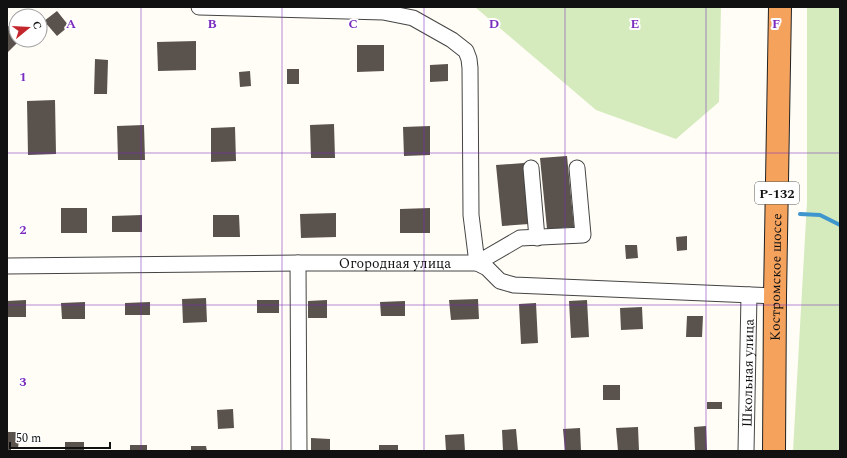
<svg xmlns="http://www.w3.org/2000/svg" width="847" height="458" font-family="Spectral,serif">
	<rect width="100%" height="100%" fill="#fffdf5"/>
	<path fill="#d5ebbd" d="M475,7H721L719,102L676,139L596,110Z
		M807,7H840V451H793L807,202Z"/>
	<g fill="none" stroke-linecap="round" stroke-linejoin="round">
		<path stroke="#3f96cf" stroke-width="4" d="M800,214L820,215L840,225"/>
	</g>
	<path fill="#5a524d" d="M57,11L69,26L57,36L44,21Z
		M7,25L16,33V40H20L7,53Z
		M196,41V70L158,71L157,42Z
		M357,45H384V71L357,72Z
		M95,59L108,60L107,94H94Z
		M448,64V81L430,82V65Z
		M287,69H299V84H287Z
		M250,71L251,86L240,87L239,72Z
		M55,100L56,154L28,155L27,101Z
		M334,124L335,158H311L310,125Z
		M144,125L145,160H118L117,126Z
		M430,126V155L404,156L403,127Z
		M235,127L236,161L211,162V128Z
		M567,156L574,227L547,229L540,158Z
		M524,163L529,224L502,226L496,165Z
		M61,208H87V233H61Z
		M430,208V233H400V209Z
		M336,213V237L301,238L300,214Z
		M142,215V232H112V216Z
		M213,215H239L240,237H213Z
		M687,236V250L677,251L676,237Z
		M625,245H637L638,258L626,259Z
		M206,298L207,322L183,323L182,299Z
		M478,299L479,319L451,320L449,300Z
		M26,300V317H7V301Z
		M257,300H279V313H257Z
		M327,300V318H308V301Z
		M587,300L589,337L571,338L569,301Z
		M405,301V316H381L380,302Z
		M85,302V319H62L61,303Z
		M150,302V315H125V303Z
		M536,303L538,343L521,344L519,304Z
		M642,307L643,329L621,330L620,308Z
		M687,316H703L702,337H686Z
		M603,385H620V400H603Z
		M707,402H722V409H707Z
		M233,409L234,428L218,429L217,410Z
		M706,426L707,451H695L694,427Z
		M638,427L639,451H618L616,428Z
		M580,428L581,451H565L563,429Z
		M516,429L518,451H503L502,430Z
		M7,432H20L18,448H11V451H7Z
		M464,434L465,451H446L445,435Z
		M311,438L330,439V451H311Z
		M65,442H84V451H65Z
		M130,445H147V451H130Z
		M379,445H398V451H379Z
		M191,446H206L207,451H191Z"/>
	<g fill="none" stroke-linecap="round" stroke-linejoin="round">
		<defs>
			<g id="minor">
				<path d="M199,7L383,12L413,18L452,40L466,51L469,59L470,68L471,215L477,263L520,238L583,235L577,168"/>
				<path d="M531,168L537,238"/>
				<path d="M298,263L299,451"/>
				<path id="s1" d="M7,266L298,263H477L487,268L500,281L514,285L775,296"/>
				<path id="s2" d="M746,451L749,295"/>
			</g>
			<g id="highway">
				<path id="s3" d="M774,451L775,296L780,7"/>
			</g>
		</defs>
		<use href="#minor" stroke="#444" stroke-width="17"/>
		<use href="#highway" stroke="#222" stroke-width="24"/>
		<use href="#minor" stroke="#fff" stroke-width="15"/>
		<use href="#highway" stroke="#f5a25d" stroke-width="22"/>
	</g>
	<path fill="none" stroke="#7b2cbf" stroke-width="1" stroke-opacity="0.55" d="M141,7V451M282,7V451M424,7V451M565,7V451M706,7V451M7,153H840M7,305H840"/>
	<g text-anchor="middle" stroke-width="4" stroke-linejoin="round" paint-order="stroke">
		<rect fill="#fff" stroke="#585858" stroke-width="1" x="755" y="182" width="44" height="22" rx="3"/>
		<g font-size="13" font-weight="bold" fill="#111">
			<text x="777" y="198">Р-132</text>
		</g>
		<g font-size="14" fill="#111" stroke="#fff">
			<text dy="5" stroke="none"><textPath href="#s1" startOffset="388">Огородная улица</textPath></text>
			<text dy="5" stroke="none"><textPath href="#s3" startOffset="174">Костромское шоссе</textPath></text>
			<text dy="5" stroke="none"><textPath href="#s2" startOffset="78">Школьная улица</textPath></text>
		</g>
	</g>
	<g font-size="13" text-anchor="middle" font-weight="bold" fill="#7b2cbf" stroke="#fff" stroke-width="4" stroke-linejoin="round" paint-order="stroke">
		<text x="71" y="28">A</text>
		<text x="212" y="28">B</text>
		<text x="353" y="28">C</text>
		<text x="494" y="28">D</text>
		<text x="635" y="28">E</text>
		<text x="776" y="28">F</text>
		<text x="23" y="81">1</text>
		<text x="23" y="234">2</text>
		<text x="23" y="386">3</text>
	</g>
	<rect width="847" height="458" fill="none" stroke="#111111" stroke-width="16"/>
	<g transform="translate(28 28) rotate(72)"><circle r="19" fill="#ffffff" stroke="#a0a0a0"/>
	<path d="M0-3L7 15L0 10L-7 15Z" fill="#c4262e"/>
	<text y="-6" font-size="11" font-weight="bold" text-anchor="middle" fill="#111111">С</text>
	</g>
	<path d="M10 442v6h100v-6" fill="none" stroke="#111111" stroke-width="2"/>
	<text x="16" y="442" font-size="12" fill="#111111" stroke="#ffffff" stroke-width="3" paint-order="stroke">50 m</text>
</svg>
